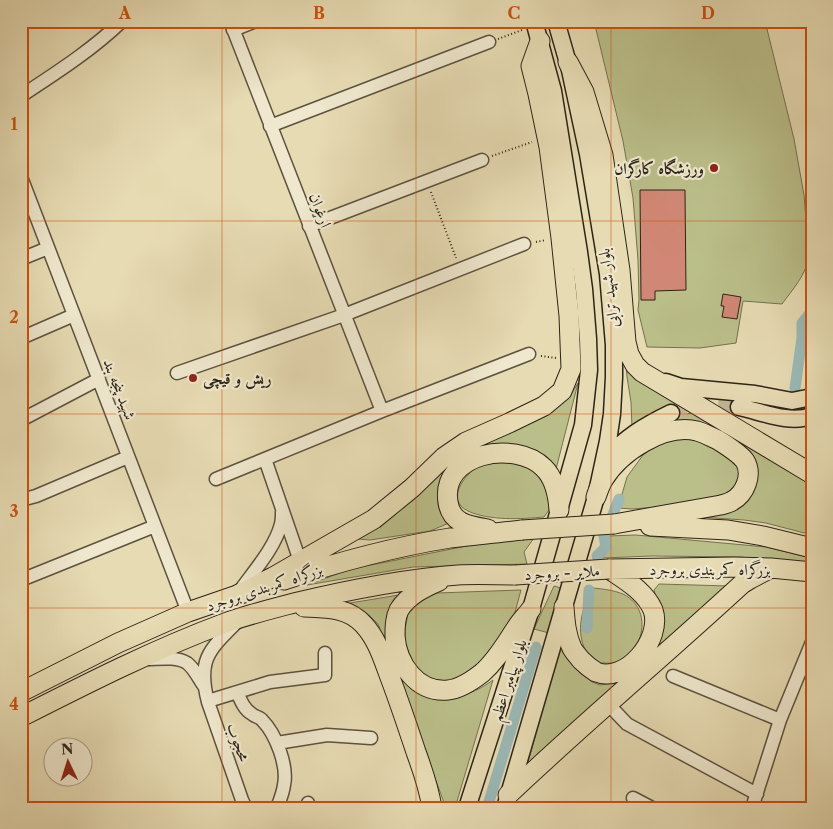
<svg xmlns="http://www.w3.org/2000/svg" width="833" height="829" font-family="'Libre Caslon Text',Amiri,serif">
	<rect width="100%" height="100%" fill="#e7dbb3"/>
	<filter id="stains"><feTurbulence type="fractalNoise" baseFrequency=".004" numOctaves="4"/><feColorMatrix values="0 0 0 0 .2 0 0 0 0 .09 0 0 0 0 .02 0 0 0 .5 -.17"/></filter>
	<radialGradient id="worn" r=".72"><stop offset=".6" stop-color="#630" stop-opacity="0"/><stop offset="1" stop-color="#630" stop-opacity=".3"/></radialGradient>
	<path fill="#babe89" stroke="#747150" d="M594,21H765L794,139L804,195L809,256C806,275 793,289 782,304L743,301L736,343L700,348L647,347L638,310L639,300L638,260L633,198L623,141Z
		M625,349L640,378L648,386L678,403C659,407 646,417 632,428L631,402L627,377Z
		M578,383L555,473L495,446L439,493C436,506 439,514 449,523L430,531L370,540L358,539L406,506L462,453L553,410L570,396Z
		M695,413L812,479V535L766,523L744,520L700,517L744,501L735,441L656,424L682,414Z
		M700,438L737,460L742,483L722,497L657,507L632,509L618,508L627,477L643,455L652,448L671,439Z
		M501,460L530,467L539,475L552,497L549,510L544,517C522,519 489,521 468,511C445,500 464,475 479,466C485,463 494,462 501,460Z
		M636,535L766,547L807,557V565L741,557L652,556L602,558L610,547L608,536Z
		M512,537L534,538L524,552L527,564L413,567L307,585L351,569Z
		M659,584L729,586L526,769L560,649L580,673L592,682L600,685L616,683L632,674L657,649L663,631L662,620L654,590Z
		M554,586L561,588L549,633L534,629Z
		M593,588C603,589 613,590 623,594C659,612 639,667 603,663C597,663 593,662 589,657C587,655 585,650 584,647C576,628 583,605 593,588Z
		M521,590L514,616L487,657L457,679L447,682L427,678L413,662L405,643V630L408,613L416,604L426,598L437,593Z
		M399,595L392,653L456,697C470,694 482,688 493,680L455,808H446L378,624L369,615L350,603Z"/>
	<g fill="none" stroke-linecap="round" stroke-linejoin="round">
		<path stroke="#9ab9b7" stroke-width="11" d="M811,21L812,23
			M795,388L802,338V323L812,311
			M613,514L619,499
			M597,556L606,547L604,536
			M587,628L589,590
			M487,808L536,647"/>
	</g>
	<path fill="#d18775" stroke="#2d2418" d="M640,190H685L686,290L655,291V300H641Z
		M723,294L741,297L737,319L722,317L724,306H721Z"/>
	<g fill="none" stroke-linecap="round" stroke-linejoin="round">
		<path stroke="#c2b694" stroke-width="16" stroke-dasharray="16 8" stroke-linecap="butt" d="M671,413C697,406 713,405 739,407"/>
		<defs>
			<path id="minor" d="M230,21L382,411
				M233,30L256,21
				M21,96C56,73 92,50 122,21
				M270,126L489,42
				M21,177L188,612
				M309,226L482,160
				M21,259L48,248
				M21,338L74,315
				M177,373L344,315L524,244
				M21,420L99,379
				M265,459L300,561
				M216,479L382,411L529,354
				M21,500L36,496L128,457
				M21,580L155,526
				M239,592C253,572 275,548 281,524C282,520 282,516 282,512
				M237,622C209,650 197,660 208,702L242,800L246,808
				M146,659C159,659 176,656 187,663C194,668 199,679 204,686
				M673,676L780,720
				M237,692C241,701 244,709 252,714C255,717 260,717 262,720C276,734 288,766 284,785C283,793 280,800 277,808
				M208,701L270,682L325,675V653
				M608,704L627,724L757,794
				M277,743L327,735L371,738
				M633,798L652,808
				M308,803L309,808
				M752,808L780,720L812,642"/>
			<path id="major" d="M666,382L681,387L755,394L792,401L812,397
				M739,407C763,412 788,424 812,416
				M604,460C627,437 642,427 671,413
				M467,808L531,609L583,425L589,370L588,339L584,289L579,252L553,91L534,21
				M505,808L596,497L608,441L612,414L614,377V345L608,274L588,154L570,70L556,21"/>
			<path id="highway" d="M568,62L584,92L603,155L620,270L626,342L629,354L635,365L642,372L812,474
				M596,497C598,491 600,485 603,480C620,452 664,423 697,431C704,433 711,437 718,440C726,445 740,454 745,461C753,475 745,494 732,501C729,503 725,504 721,505L614,524
				M650,526L728,530L763,536L812,548
				M488,529C470,526 451,524 448,502C440,453 515,439 544,468C555,479 558,495 559,510
				M609,569L734,567L771,568L812,572
				M284,580C338,562 394,547 450,538C474,535 498,533 522,530
				M439,581C425,587 408,595 399,610C395,618 395,627 395,636C397,664 417,693 448,690C459,689 473,680 482,673C497,660 506,643 517,627C521,620 527,615 531,609
				M235,596L273,577L374,519L412,488L444,457L466,442L509,423L544,406L562,391L571,369L569,316L561,238L549,147L538,94L531,66L540,41
				M304,607C326,608 348,607 364,625C378,640 384,662 391,680C400,704 408,728 416,752C423,771 429,789 432,808
				M564,607C565,621 566,635 572,648C574,652 578,656 581,660C585,664 591,669 596,672C626,684 663,639 653,610C645,591 625,580 609,569
				M21,692L118,643L188,612L246,592
				M21,717C88,683 155,649 225,623C247,615 271,609 294,603C348,590 403,579 458,575C477,574 496,575 515,575
				M508,795C584,723 665,655 742,584L750,579L771,568"/>
		</defs>
		<use href="#minor" stroke="#5c523f" stroke-width="15"/>
		<use href="#major" stroke="#2d2418" stroke-width="19"/>
		<use href="#highway" stroke="#2d2418" stroke-width="21"/>
		<path stroke="#2d2418" stroke-width="2" stroke-dasharray="1 2.5" stroke-linecap="butt" d="M498,39L522,30
			M492,156L532,142
			M431,192L456,258
			M536,242L546,240
			M541,356L556,358"/>
		<use href="#minor" stroke="#efe8ce" stroke-width="12"/>
		<use href="#major" stroke="#e7dbb3" stroke-width="16"/>
		<use href="#highway" stroke="#e7dbb3" stroke-width="19"/>
		<defs>
			<path id="highway-bridge" d="M522,530L614,524
				M515,575L609,569"/>
		</defs>
		<use href="#highway-bridge" stroke="#2d2418" stroke-width="21" stroke-linecap="butt"/>
		<use href="#highway-bridge" stroke="#e7dbb3" stroke-width="19"/>
	</g>
	<path fill="none" stroke="#cc510e" stroke-width="1" stroke-opacity="0.55" d="M222,21V808M416,21V808M611,21V808M21,221H812M21,414H812M21,608H812"/>
	<g fill="#8f2418" stroke="#efe8ce" stroke-width="2">
		<circle cx="714" cy="168" r="5"/>
		<circle cx="193" cy="378" r="5"/>
	</g>
	<g text-anchor="middle" stroke-width="4.5" stroke-linejoin="round" paint-order="stroke">
		<g font-size="16" font-weight="bold" fill="#2d2418" stroke="#efe8ce" text-anchor="end">
			<text x="704" y="174">ورزشگاه کارگران</text>
			<text x="203" y="384" text-anchor="start">ریش و قیچی</text>
		</g>
		<g font-size="16" fill="#2d2418" stroke="#efe8ce">
			<text transform="translate(321 210) rotate(69)" y="6">ارغوان</text>
			<text transform="translate(608 288) rotate(-97)" y="6">بلوار شهید ترابی</text>
			<text transform="translate(120 389) rotate(69)" y="6">شهید پنجه بند</text>
			<text x="710" y="575">بزرگراه کمربندی بروجرد</text>
			<text transform="translate(562 572) rotate(-3)" y="6">ملایر - بروجرد</text>
			<text transform="translate(264 587) rotate(-18)" y="6">بزرگراه کمربندی بروجرد</text>
			<text transform="translate(508 680) rotate(-72)" y="6">بلوار پیامبر اعظم</text>
			<text transform="translate(239 742) rotate(71)" y="6">محجوب</text>
		</g>
	</g>
	<rect width="833" height="829" fill="none" stroke="#e7dbb3" stroke-width="55"/>
	<g transform="translate(68 762) rotate(356)"><circle r="24" fill="#efe8ce" stroke="#a19a85"/>
	<path d="M0-4L9 19L0 12L-9 19Z" fill="#8f2418"/>
	<text y="-8" font-size="14" font-weight="bold" text-anchor="middle" fill="#2d2418">N</text>
	</g>
	<rect x="28" y="28" width="778" height="774" fill="none" stroke="#cc510e" stroke-width="2"/>
	<g font-size="16" text-anchor="middle" font-weight="bold" fill="#cc510e">
		<text x="125" y="19">A</text>
		<text x="319" y="19">B</text>
		<text x="514" y="19">C</text>
		<text x="708" y="19">D</text>
		<text x="14" y="130">1</text>
		<text x="14" y="323">2</text>
		<text x="14" y="517">3</text>
		<text x="14" y="710">4</text>
	</g>
	<rect width="100%" height="100%" filter="url(#stains)"/>
	<rect width="100%" height="100%" fill="url(#worn)"/>
</svg>
